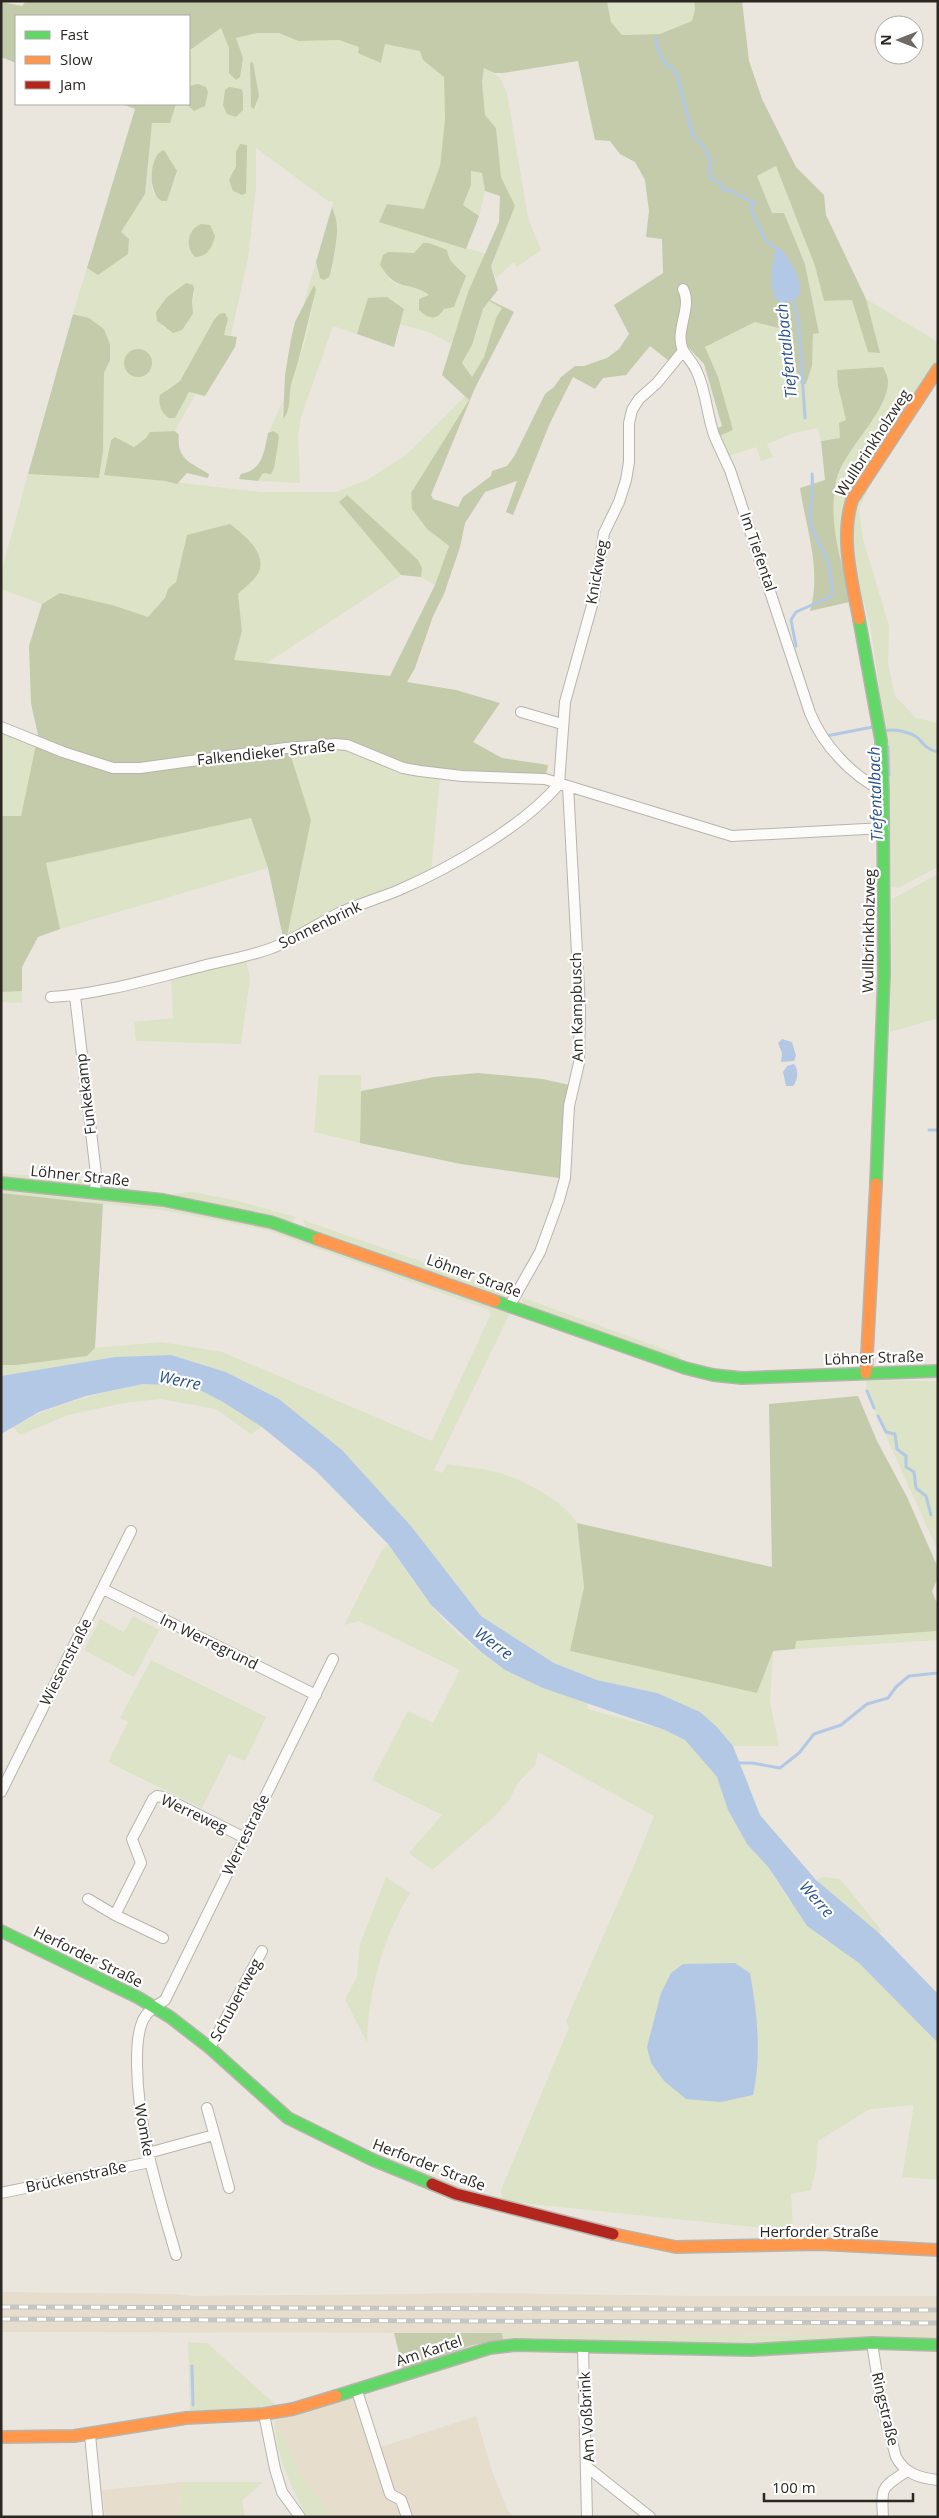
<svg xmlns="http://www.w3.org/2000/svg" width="939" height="2518" font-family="'Open Sans',sans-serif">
	<rect width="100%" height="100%" fill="#eae6dd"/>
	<path fill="#e6ddcd" d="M1,2292L176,2294L193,2296L487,2293L696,2296H938V2336L574,2335L502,2333L1,2332Z
		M361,2396L378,2448L476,2416L492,2471L508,2511L514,2517H332L303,2478L275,2420Z
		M182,2482L179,2517H105L102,2490Z"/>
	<path fill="#dce3c6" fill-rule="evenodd" d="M607,1H694L695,9L692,21L660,34L622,35L611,22Z
		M221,28L229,48V73L243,58L236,38L257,33H279L298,41L339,40L360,47L381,63L385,44L421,51L423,60L444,77L445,120L440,166L424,209L387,204L379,221L486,254L468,292L461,318L451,344L429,332L400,324L404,309L368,298L357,334L333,326L301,417L298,436L300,483L258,481L263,473L271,474L279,438L273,431L269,432L283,400L281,417L285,418L291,383L305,341L316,290L304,303L316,262L320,278L324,279L332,271L336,238L338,225L332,207L333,201H328L256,148V188L248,258L231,335H224L227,327L214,320L180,381L166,389L175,417L189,392L195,395L175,431L150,432L146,438L134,447L115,437L111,440L104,474L261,492H336L367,480L406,455L465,396L469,400L411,493L412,509L427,529L449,546L435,585L421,577L422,568L418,560L346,495L340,502L401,575L264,665L234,660L242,631L238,594L258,574L187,535L176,582L168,589L165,598L148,618L112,605L60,593L42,604L1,589V573L28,474L99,478L103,451L104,373L110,360V344L104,329L89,318L73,313L87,268L98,274L128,254L121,232L145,194L152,123H170L176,104H186L190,108L192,85L189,86L190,50ZM250,63C257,78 260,92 256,108L251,107ZM247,145L246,193L233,170ZM170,157L177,175L175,179L154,196L151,184ZM423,243C442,243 446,262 461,270L462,288L454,307L444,309L440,315L429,296L418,288L396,284L390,280L380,265L409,253H414ZM186,283L195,293C189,307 194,329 173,333L162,326L156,313L167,297Z
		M484,67L500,78L507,93L528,218L541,250L517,267L514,262L496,278L491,266L515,206L501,177L496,128L485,115L482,82Z
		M776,166L815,266L824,301L852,300L868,352H879L866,299L938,342V360L847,501L854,601C840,563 826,522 837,481C842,459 870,421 884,402L838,386L846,420L840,438L821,441L818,428L794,433L767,444L773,457L761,461L756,447L729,456L719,436L733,430L705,347L755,322L780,327L791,334L794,365L801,384H806L812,366L813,334L819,333L805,264L784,213L772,214L757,176Z
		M471,171L482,173L485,191L479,216L463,205L471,185Z
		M489,301L502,308L496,318L484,357L472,377L462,363L472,345L483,309Z
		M864,487L868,489L859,509L863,539L889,626L888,663L895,696L916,718L938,723V867L898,888L891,887L890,765L871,630L853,562L849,517Z
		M1,723L38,735L21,816H1Z
		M323,741L421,767L441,768L431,871L287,936L293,909L287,744Z
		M251,818L268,868L60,929L45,863Z
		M938,874V1018L890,1032L892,899Z
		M246,960L250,979L241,1044L136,1041L134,1022L173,1018L171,978Z
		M22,991V1003L1,1002V992Z
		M319,1075H361L360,1143L314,1132Z
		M1,1173L92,1181L88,1187L1,1179Z
		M103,1187L171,1194L192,1192L234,1200L296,1217L291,1223Z
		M1,1189L162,1206L253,1222L511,1311L434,1470L442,1473L447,1464C463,1467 480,1468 496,1472C521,1478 564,1501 577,1523L584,1587L570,1651L757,1693L773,1650L770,1702L779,1746H733L717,1727L657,1693L597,1680L554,1663L481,1616L411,1526L342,1450L279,1399L227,1372L171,1355L115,1357L1,1376V1365H17L87,1356L95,1348L161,1342L222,1352L432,1441L490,1316L489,1310L266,1230L162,1210L1,1193Z
		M303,1220L511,1293L502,1296L306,1228Z
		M521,1297L675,1353L681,1357L678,1360L523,1304Z
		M866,1380L938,1381V1551L881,1425L867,1393Z
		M143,1384L192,1386L223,1402L262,1427L251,1434L216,1409L161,1399L124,1403L68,1415L20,1435L13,1427C54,1403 97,1394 143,1384Z
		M388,1544C402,1564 415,1585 430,1604C446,1625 481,1655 504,1669C530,1685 560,1692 588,1704L587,1709L665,1730L685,1740L717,1777L728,1810L747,1844L769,1868L788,1899L823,1939L843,1950L859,1963L938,2043V2180L902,2177L914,2105L870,2109L818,2141L816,2169L811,2190L791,2194L793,2231L511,2202L502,2198L501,2190L569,2028L566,2021L631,1873L654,1816L538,1752L535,1765L517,1784L510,1799L492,1819L432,1870L409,1853L442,1815L372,1780L408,1711L433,1723L460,1670L359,1621L344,1625L381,1552Z
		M133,1616L159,1630L134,1677L84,1650L100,1619L124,1632Z
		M938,1631V1640L795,1649L796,1641Z
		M151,1660L266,1717L245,1761L229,1754L202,1808L108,1762L128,1722L120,1718Z
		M386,1877L410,1893C383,1937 368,1992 367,2043L345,1999L357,1977L360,1944Z
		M823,1877L840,1879L882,1931L879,1933L816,1880Z
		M502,2333L574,2335L938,2336V2340C839,2342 741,2345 643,2344C596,2344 549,2335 503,2340Z
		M188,2342L207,2343L277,2406L190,2411Z
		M275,2420L303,2478L332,2517L307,2516C293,2491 273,2450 275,2420Z
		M182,2482H263L242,2501L245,2517H179Z"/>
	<path fill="#c3cbaa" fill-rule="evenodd" d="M26,1H607L611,22L622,35L660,34L692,21L695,9L694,1H742L749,61L762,99L796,167L824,195L826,215L866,299L880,353L868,352L852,300L824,301L815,266L776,166L757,176L772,213H784L805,264L819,333L813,334L812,366L806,384H801L794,365L791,334L788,330L755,322L705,347L718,377L733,430L719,436L716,429L722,426L704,364L688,347L681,348L669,361L650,346L626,375L603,378L595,389L573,377L550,423L513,515L506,512L517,481L485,492L465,523L460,547L444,594L433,616L415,668L407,682L456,690L500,703L473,742L502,758L548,765L546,776L421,767L388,758L348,741L287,744L311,820L287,936L283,937L268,868L251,818L46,863L60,929L38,937L22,967V991L1,992V816H21L38,735L31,703L29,646L42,604L60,593L112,605L148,617L165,598L168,589L176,582L187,535L230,524C244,535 270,555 257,575C253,582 244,588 238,594L242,631L234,660L390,676L435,585L449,546L427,529L412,509L411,493L469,400L442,375L468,292L499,222L500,196L485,191L482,173L471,171V185L463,205L479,216L466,249L379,222L387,204L424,209L440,166L445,120L444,77L423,60L420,51L385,44L381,63L358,53L359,47L339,40L298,41L279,33H257L236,38L243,58L240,77L236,80L229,73V48L221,28L190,50L189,54V16H16V63L1,57V2L22,6ZM578,61L595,140L610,141L620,154L635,162L645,180L649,211L646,237L662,239L663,273L614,305L629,334L619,349L607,358L584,366H575L561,377L554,387L545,394L515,455L507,466L492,471L491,476L463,497L458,507L433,499L431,495L475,388L514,312L490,300L498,290L491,266L515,206L501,177L496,128L485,115L482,82L484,68L494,73H503ZM489,301L502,308L496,318L484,357L472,377L462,363L472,345L483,309Z
		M253,62L259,96L254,109L251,107L250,63Z
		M198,84L206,87L208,92L205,106L194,111L186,104H189V86Z
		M229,87L241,89L243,92V110L236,117L227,114L223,105L225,90Z
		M122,104H176L170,123H152L145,194L121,232L129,239L128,254L98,275L87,268L135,109Z
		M240,144L247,145V151L246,193L242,195L233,191L229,180L236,166V152Z
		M164,150L177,171L167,201H162C147,194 149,154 164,150Z
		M332,207C334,213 337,220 337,226C338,235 332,271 329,277L324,280L320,278L316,262Z
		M201,224L210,225L215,236C212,247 208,257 195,257C185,247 187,230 201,224Z
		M423,243H429L447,250C449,264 457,266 466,276L454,307L444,309C437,321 428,319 419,310V299L429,295C406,279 398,294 380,265L383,255L388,252L414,253Z
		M186,283L193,285L194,288L192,302L193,314L182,330L173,333L157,321L156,312L167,297Z
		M314,285L316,290C308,320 302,352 292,381C288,393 292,410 283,419L285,375L291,339L295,322Z
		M387,297L404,309L394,347L357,334L368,298Z
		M225,313L228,319L224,335L237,337L235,347L205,396L189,392L175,418H169C161,413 158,404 160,395L180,381L214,320L219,314Z
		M73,314L89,318L104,329L110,344V360L104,373L103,451L99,478L28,474Z
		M124 363a14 14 0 1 1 28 0a14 14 0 1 1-28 0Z
		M883,367C885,371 888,377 888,381C889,412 843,449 836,482C828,523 840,563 854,601L810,611C822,570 806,529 800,488L825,480L821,441L840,438L839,423L846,420L838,386L837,370Z
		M175,431L179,435C176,459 191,463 209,474L208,478L187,473L177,484L165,481L104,475L111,440L115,437L134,447L146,438L150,432Z
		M273,431L278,434L279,438L274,468L271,474L263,473L258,481L239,479L241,474C263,470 264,452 268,433Z
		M347,495L418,560L422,568L421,577L401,575L339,502Z
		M478,1073L542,1079L570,1085L563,1157L559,1178L461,1164L360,1143L361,1091L434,1077Z
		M1,1193L103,1204L95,1348L87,1356L17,1365H1Z
		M858,1396L877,1441L907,1497L938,1568V1578L932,1591L938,1606V1631L796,1641L795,1649L773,1651L757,1693L570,1651L584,1587L577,1523L772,1567L769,1404Z
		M394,2333H502L503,2340L473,2345L403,2369Z"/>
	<path fill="#b3c8e5" d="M779,248C789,255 805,284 799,296L784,304C765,301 773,263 775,250Z
		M782,1039L792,1042L796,1056L794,1061L781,1062L782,1053L778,1043Z
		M794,1064C799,1069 798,1081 793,1086H786L783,1072L787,1066Z
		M171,1355L226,1372L279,1399L342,1450L411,1526L481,1616L554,1663L597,1680L657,1693L700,1712L717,1727L733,1746L760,1815L816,1880L879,1933L938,1994V2043L859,1963L807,1926L769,1868L747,1844L728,1810L717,1777L685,1740L665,1730L543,1688L505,1670L481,1652L431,1605L388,1544L316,1471L262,1427L223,1402L192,1386L143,1384L86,1396L39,1412L1,1434V1376L115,1357Z
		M735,1963L750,1973C757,2012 762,2055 753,2095L721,2102L686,2099L664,2081L651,2063L647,2047L661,1993L671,1973L683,1964Z"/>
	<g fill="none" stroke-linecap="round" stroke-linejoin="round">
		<path stroke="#b3c8e5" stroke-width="3" d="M656,38L658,50L664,62L676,72L693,136L703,146L711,161L709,168L710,178L721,183L723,190L732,191L755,204L751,207C751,210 764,239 766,241C771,245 775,246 778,252
			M793,296L799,327L805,418
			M796,646L791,620L796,612L832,596C832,581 831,566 824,553C819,543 814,536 811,524C808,507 814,491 812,474
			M885,731C892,728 912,732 919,739C925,746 927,749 938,752
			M826,736L873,727
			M888,747L889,775
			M929,1130H938
			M867,1391L874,1408
			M878,1416L886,1432L895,1434L897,1449L906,1456V1467L914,1472L916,1488L926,1496L931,1515
			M737,1763H752L780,1768L799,1753L814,1734L841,1725L867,1704L888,1698L896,1687L909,1676L938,1673
			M192,2366L193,2405"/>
		<defs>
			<path id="street" d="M683,289C693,307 674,331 683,350C686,356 694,364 697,372C706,391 707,415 714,435C719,447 725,459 730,470L810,713C823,745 852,776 883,791
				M521,712L562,724
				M1,727L63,752L113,768H140L286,748L335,744L347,745L403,768L420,771L462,776L545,779L732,836L884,828
				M559,784L565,702L594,598L604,533L619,502L626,480L629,462V423L632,410L639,399L657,383L683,351
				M75,996L96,1174L95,1192
				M51,997C96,995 151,979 195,968C221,961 248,957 272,948C296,939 317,924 339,913C359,904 380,898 399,890C450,868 524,826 559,784
				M510,1305L540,1252L559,1200L565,1178L569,1106L579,1063L580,1008L568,786
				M103,1589L316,1695
				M1,1792L131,1531
				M88,1899L115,1915L163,1938
				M115,1915L141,1863L132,1839L153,1799L157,1796L163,1797L245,1838
				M210,2048L262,1951
				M207,2108L229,2188
				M148,2153L214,2135
				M1,2193L150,2162
				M176,2255C158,2192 138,2131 137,2065C137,2050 137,2034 143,2020C148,2010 157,2005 165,2000L333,1659
				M872,2343L881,2400L896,2457C905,2474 920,2478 938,2480
				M583,2348L587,2517
				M357,2391L390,2494L401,2500L407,2517
				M264,2414L275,2469L282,2492L300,2517
				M90,2435L98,2517
				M587,2467L650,2517
				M883,2517C881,2485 882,2488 907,2471"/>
			<path id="fast" d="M859,619L881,740L883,791L884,974L876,1184
				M1,1183L163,1200L271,1222L318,1239
				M495,1301L685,1368L713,1375L742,1378L938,1371
				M1,1931L139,1998L170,2017L210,2048L288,2118L373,2160L432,2184
				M336,2396L490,2348L515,2345L751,2350L872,2343L938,2345"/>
			<path id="slow" d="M859,619C852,580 840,539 852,500L938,369
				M318,1239L495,1301
				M866,1373L876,1184
				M613,2234L676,2247L819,2244L938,2250
				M1,2437L74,2436L186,2418L264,2414L293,2409L336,2396"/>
			<path id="jam" d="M432,2184L456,2194L613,2234"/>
		</defs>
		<use href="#street" stroke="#b7b4ad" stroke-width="12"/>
		<use href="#fast" stroke="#b7b4ad" stroke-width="14"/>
		<use href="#slow" stroke="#b7b4ad" stroke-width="14"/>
		<use href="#jam" stroke="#b7b4ad" stroke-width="14"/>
		<use href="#street" stroke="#fcfbfa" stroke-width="10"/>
		<use href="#fast" stroke="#63d668" stroke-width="11"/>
		<use href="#slow" stroke="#ff974d" stroke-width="11"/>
		<use href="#jam" stroke="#b3261e" stroke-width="11"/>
		<defs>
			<path id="rail" d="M1,2307L938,2310
				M1,2319L938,2323"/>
		</defs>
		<use href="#rail" stroke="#c5c5c3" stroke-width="5"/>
		<use href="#rail" stroke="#fff" stroke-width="3" stroke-dasharray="9" stroke-linecap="butt"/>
	</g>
	<g text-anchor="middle" stroke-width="4.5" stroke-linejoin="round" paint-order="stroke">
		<g font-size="15" fill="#2b2722" stroke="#fff">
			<text transform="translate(873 443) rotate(-57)" y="5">Wullbrinkholzweg</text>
			<text transform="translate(758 552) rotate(71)" y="5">Im Tiefental</text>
			<text transform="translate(597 572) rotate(-80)" y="5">Knickweg</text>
			<text transform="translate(266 753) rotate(-6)" y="5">Falkendieker Straße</text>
			<text transform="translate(320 925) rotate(-26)" y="5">Sonnenbrink</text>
			<text transform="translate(869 931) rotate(-89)" y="5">Wullbrinkholzweg</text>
			<text transform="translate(577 1007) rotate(-91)" y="5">Am Kampbusch</text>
			<text transform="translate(86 1094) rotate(-97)" y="5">Funkekamp</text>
			<text transform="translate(80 1176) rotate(6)" y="5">Löhner Straße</text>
			<text transform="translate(474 1276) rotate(20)" y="5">Löhner Straße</text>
			<text transform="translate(874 1358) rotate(-2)" y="5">Löhner Straße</text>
			<text transform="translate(209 1642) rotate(26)" y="5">Im Werregrund</text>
			<text transform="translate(66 1662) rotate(-63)" y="5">Wiesenstraße</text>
			<text transform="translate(194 1814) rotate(25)" y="5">Werreweg</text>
			<text transform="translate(246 1835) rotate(-64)" y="5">Werrestraße</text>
			<text transform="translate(88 1957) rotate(26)" y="5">Herforder Straße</text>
			<text transform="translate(236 2000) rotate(-62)" y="5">Schubertweg</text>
			<text transform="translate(144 2130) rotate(80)" y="5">Womke</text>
			<text transform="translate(429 2165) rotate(21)" y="5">Herforder Straße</text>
			<text transform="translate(76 2177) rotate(-12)" y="5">Brückenstraße</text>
			<text x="819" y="2237">Herforder Straße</text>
			<text transform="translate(429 2351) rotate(-18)" y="5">Am Kartel</text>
			<text transform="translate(885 2409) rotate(77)" y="5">Ringstraße</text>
			<text transform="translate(587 2417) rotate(-93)" y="5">Am Voßbrink</text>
		</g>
		<g font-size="16" font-style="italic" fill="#28518a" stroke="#fff">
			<text transform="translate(786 351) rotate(-96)" y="6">Tiefentalbach</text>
			<text transform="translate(875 794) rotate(-92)" y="6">Tiefentalbach</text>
			<text transform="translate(180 1380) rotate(11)" y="6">Werre</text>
			<text transform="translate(494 1643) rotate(36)" y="6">Werre</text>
			<text transform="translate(817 1899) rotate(48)" y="6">Werre</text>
		</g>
	</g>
	<rect width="939" height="2518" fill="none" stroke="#2b2722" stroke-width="5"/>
	<rect x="15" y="15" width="175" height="90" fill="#ffffff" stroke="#aaa9a7"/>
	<rect x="25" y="31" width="25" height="8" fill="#63d668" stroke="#aaa9a7"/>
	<text x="60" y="40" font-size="15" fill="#2b2722">Fast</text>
	<rect x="25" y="56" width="25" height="8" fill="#ff974d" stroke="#aaa9a7"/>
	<text x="60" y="65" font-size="15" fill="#2b2722">Slow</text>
	<rect x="25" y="81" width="25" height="8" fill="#b3261e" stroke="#aaa9a7"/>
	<text x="60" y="90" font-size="15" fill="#2b2722">Jam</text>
	<g transform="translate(899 40) rotate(270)"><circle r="24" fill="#ffffff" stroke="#aaa9a7"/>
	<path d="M0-4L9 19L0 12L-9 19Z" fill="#6e6a63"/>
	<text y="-8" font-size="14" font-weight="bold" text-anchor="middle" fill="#2b2722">N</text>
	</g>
	<path d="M764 2493v8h149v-8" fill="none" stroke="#2b2722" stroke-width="2.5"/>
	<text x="772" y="2493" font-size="15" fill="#2b2722" stroke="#ffffff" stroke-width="4" paint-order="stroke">100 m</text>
</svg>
